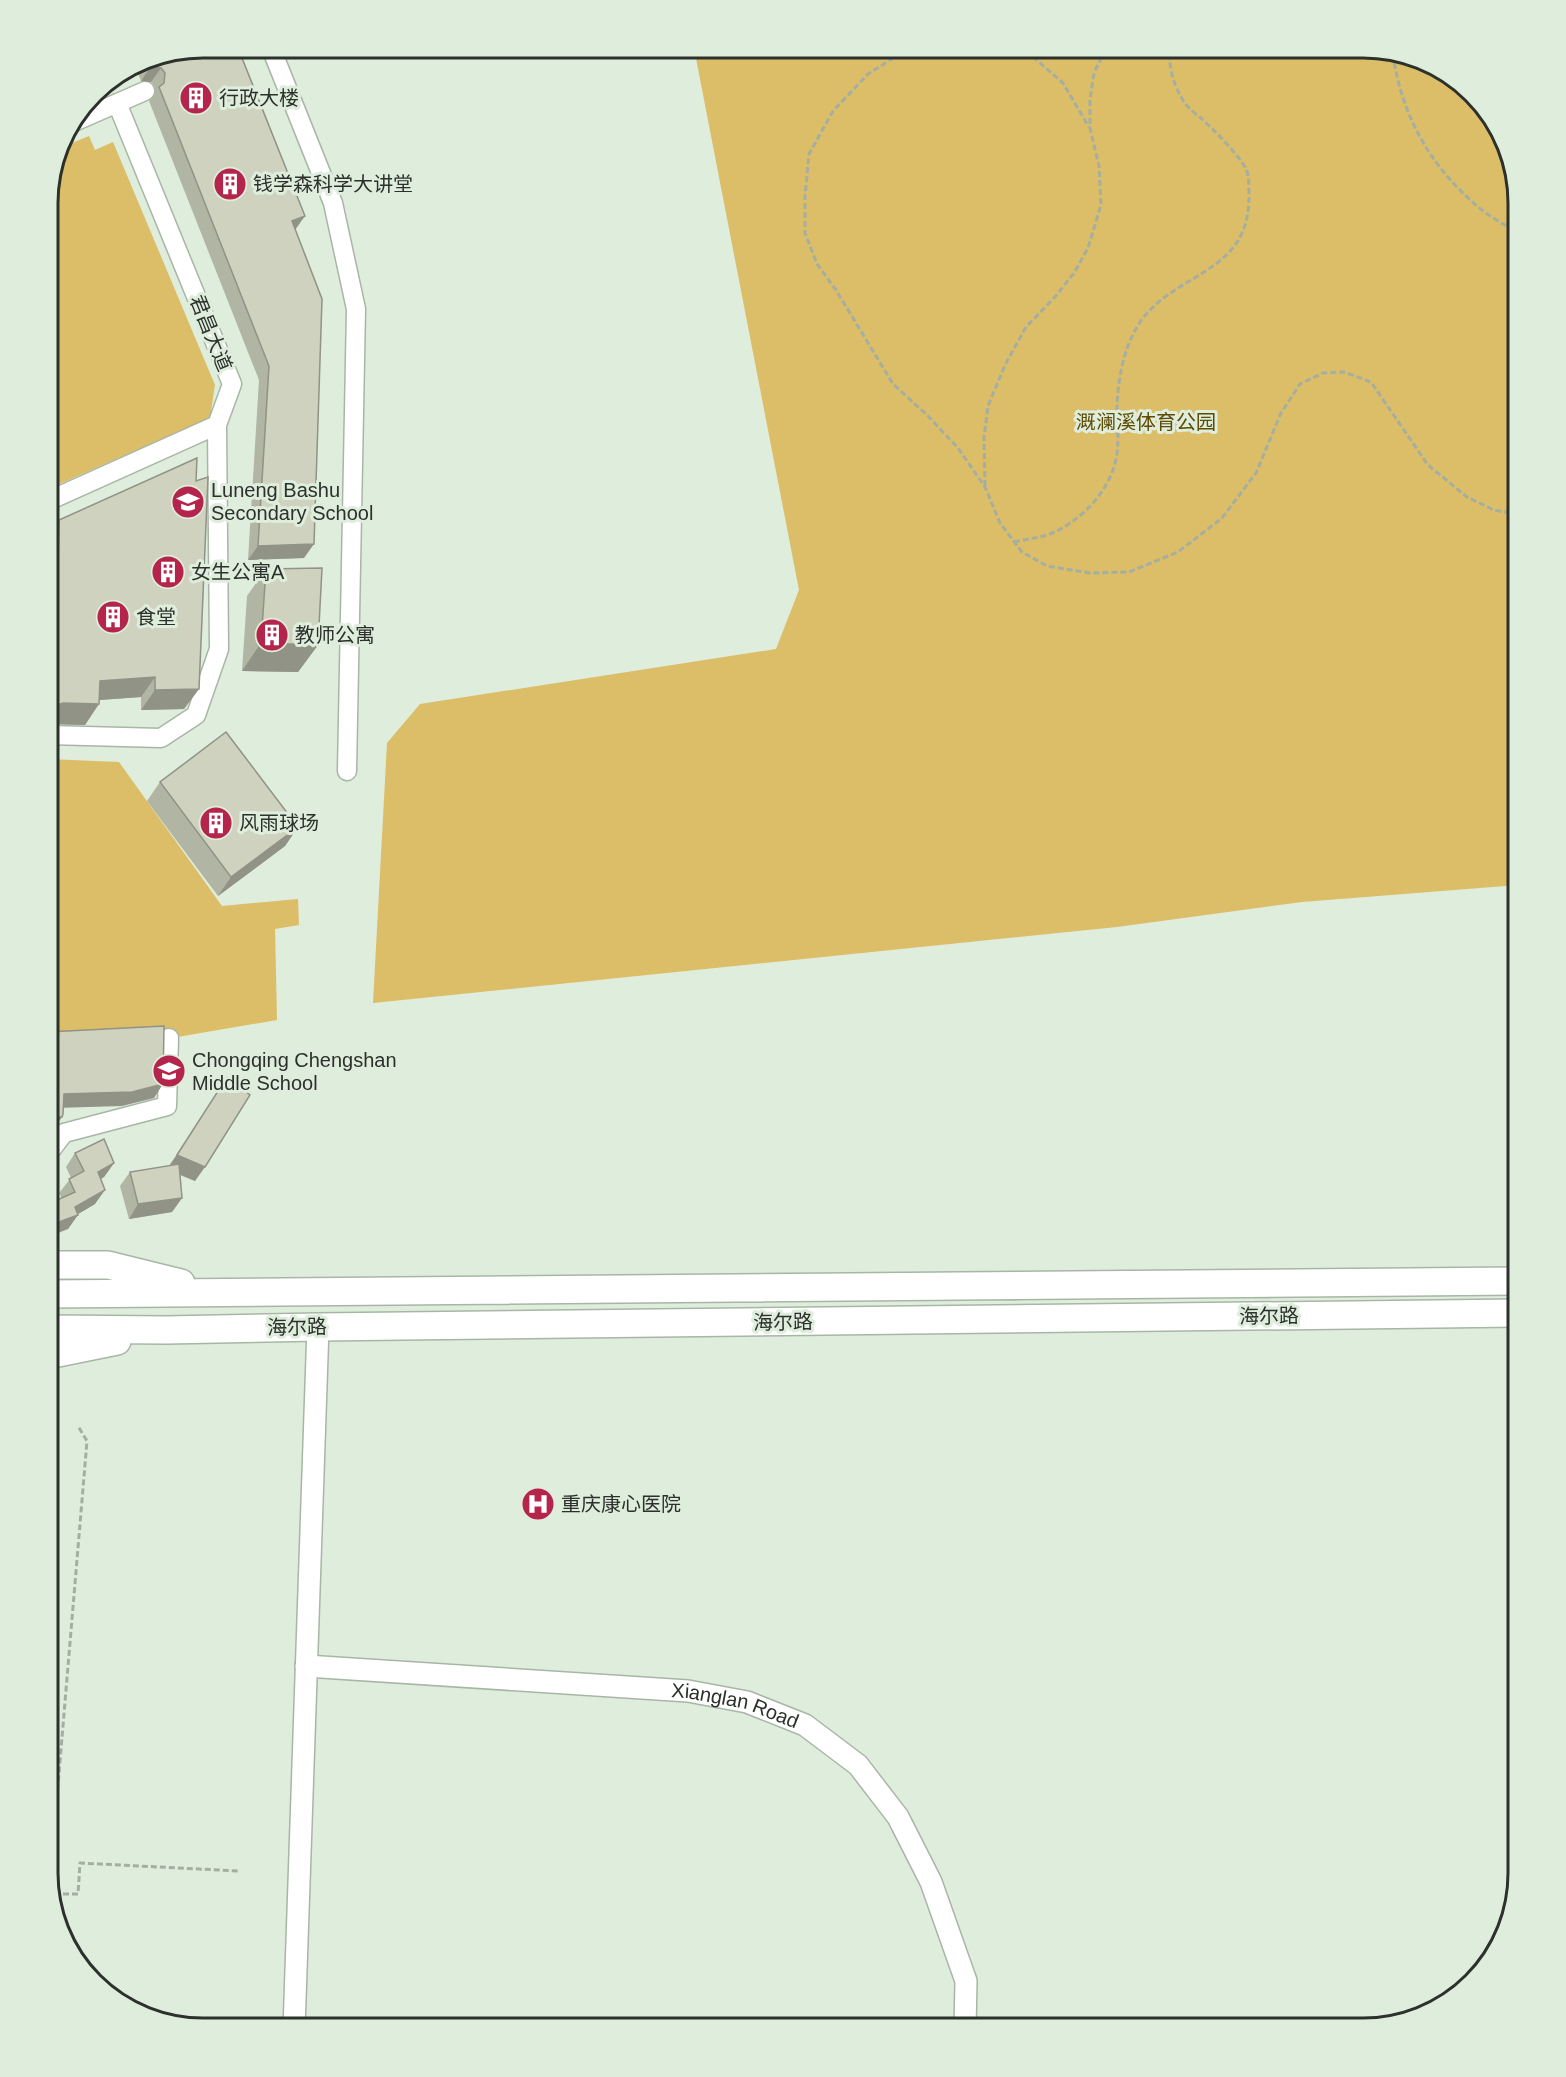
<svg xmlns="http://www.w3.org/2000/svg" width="1566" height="2077" font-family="Arial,'Noto Sans SC',sans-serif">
	<rect width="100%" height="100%" fill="#deeddc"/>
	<path fill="#dcbd68" d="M694,48H1372L1441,69L1492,117L1518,203V885L1302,902L1117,927L373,1003L387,743L420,704L776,649L799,590Z
		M135,66L138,74L97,91L101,87Z
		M89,136L95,150L113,142L215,385L210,418L48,489V193L60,148Z
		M48,759L119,762L222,906L298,899L299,925L275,929L277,1020L154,1041L48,1045Z"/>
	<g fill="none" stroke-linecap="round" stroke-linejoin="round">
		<defs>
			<path id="minor" d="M271,48L333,203L356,309L347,771
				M74,122L145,91
				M48,501L217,425L232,384L117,103
				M48,735L161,738L196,715L219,649L217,425
				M48,1154L64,1133L167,1106L169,1038"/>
			<g id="tertiary">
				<path id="s1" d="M306,1666L688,1691L747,1702L805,1725L858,1765L898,1817L931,1882L966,1981L965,2029"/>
				<path d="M294,2029L318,1327"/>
			</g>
			<path id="primary" d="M48,1265H108L181,1283
				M48,1294C538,1289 1028,1285 1518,1281
				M48,1329L166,1330L318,1327L1518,1313
				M48,1355L117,1341"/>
		</defs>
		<use href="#minor" stroke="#a8b6a6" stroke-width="21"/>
		<use href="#tertiary" stroke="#a8b6a6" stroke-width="24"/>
		<use href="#primary" stroke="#a8b6a6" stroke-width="30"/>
		<path stroke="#a4afa2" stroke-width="3" stroke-dasharray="6 3" stroke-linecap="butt" d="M909,48L868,74L833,111L809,154L805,196V233L817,264L836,290L893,384L927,415L958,448L985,487L1000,523L1022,552L1047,566L1090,573L1129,572L1178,552L1222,518L1256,473L1281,413L1300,384L1323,373L1344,372L1371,382L1428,465L1467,497L1494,510L1518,514
			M1017,48L1033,57L1063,83L1089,127
			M1393,54C1401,114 1430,166 1476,205C1488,216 1504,224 1518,233
			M1474,101L1484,122L1495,127
			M985,486L984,438L988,406L1005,365L1026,327L1055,297L1074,273L1088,248L1101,205L1099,166L1090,128V99L1094,73L1106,48
			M1014,542C1026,539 1039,538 1050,534C1082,521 1112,489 1117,454C1119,439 1117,423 1117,408C1118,378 1124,343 1143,318C1180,271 1248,273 1249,198C1249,191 1249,178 1247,171C1241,157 1214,130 1202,119C1196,114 1187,108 1183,100C1173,85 1169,66 1169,48
			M50,1880L87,1441L78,1426
			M54,1894H78L80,1863L238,1871"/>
		<use href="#minor" stroke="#fff" stroke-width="18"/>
		<use href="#tertiary" stroke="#fff" stroke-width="21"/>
		<use href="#primary" stroke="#fff" stroke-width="27"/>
	</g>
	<path fill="#b1b5a3" d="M203,48L295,230L304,558L248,560L259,380L149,101L155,94V87L151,82L141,81L135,66L144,60Z
		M196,481L199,689L184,709L141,710V697L100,700L85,725L48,724V536L59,520Z
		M266,569L318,645L298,672L242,671L247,596Z
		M160,782L298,827L285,846L218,896L147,801Z
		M227,1077L195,1181L180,1175L182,1198L172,1212L129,1219L120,1186L130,1172L169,1166Z
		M75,1153L114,1163L104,1177L101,1179L95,1204L78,1214L68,1229L62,1198L59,1193L71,1178L66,1167Z"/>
	<path fill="#909385" d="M151,66L161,68L151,82L141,81Z
		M305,216L295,230L292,221Z
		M314,544L304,558L248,560L258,546Z
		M261,643L318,645L298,672L242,671Z
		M155,677L141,697L86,701L100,681Z
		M199,689L184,709L141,710L155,690Z
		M48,690H54L48,699Z
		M63,703L99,704L85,725L48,724V714L54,706Z
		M298,827L285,846L218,896L231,877Z
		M163,1084L154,1098L122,1106L54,1108L64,1094Z
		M48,1117H62L52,1131H48Z
		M177,1155L205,1167L195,1181L167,1169Z
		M114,1163L104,1177L88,1186L98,1172Z
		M105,1190L95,1204L73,1217L78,1215L68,1229L48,1237V1226L75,1207Z
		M182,1198L172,1212L129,1219L138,1204Z"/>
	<path fill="#ced2be" stroke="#909385" stroke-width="1.5" d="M203,48H238L305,216L292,221L322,299L314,544L258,546L269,366L159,87L164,83L165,73L161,68L151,66L148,59Z
		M197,458L196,481L208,477L199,689L155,690V677L100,681L99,704L63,703L54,706V690H48V644H56L59,520Z
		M322,568L318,645L261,643L266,569Z
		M226,732L298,827L231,877L160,782Z
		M164,1026L163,1084L132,1092L64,1094L63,1114L62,1117H48V1032Z
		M227,1077L250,1095L205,1167L177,1155Z
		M104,1139L114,1163L98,1172L105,1190L75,1207L78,1215L48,1226V1204L75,1192L69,1179L84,1171L75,1153Z
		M179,1164L182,1198L138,1204L130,1172Z"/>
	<defs>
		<symbol id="building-disc" viewBox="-11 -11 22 22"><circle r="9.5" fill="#b5244b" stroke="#deeddc"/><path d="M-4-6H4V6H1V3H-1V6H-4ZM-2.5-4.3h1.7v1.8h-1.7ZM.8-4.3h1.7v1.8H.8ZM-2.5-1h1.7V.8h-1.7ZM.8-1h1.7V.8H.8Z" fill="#fff"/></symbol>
		<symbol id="school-disc" viewBox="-11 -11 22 22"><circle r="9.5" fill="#b5244b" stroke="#deeddc"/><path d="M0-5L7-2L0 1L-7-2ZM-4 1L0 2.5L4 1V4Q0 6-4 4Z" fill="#fff"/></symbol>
		<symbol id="hospital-disc" viewBox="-11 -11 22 22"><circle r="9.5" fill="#b5244b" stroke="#deeddc"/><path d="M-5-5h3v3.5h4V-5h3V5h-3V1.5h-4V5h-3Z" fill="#fff"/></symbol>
	</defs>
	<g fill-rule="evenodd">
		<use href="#building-disc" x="177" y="79" width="38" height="38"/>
		<use href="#building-disc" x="211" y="165" width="38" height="38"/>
		<use href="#school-disc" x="169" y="483" width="38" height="38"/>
		<use href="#building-disc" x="149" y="553" width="38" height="38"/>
		<use href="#building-disc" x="94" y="598" width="38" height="38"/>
		<use href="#building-disc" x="253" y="616" width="38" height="38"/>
		<use href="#building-disc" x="197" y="804" width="38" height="38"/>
		<use href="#school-disc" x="150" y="1052" width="38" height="38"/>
		<use href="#hospital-disc" x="519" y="1485" width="38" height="38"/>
	</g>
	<g text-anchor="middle" stroke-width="6" stroke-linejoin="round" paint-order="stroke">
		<g font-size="20" fill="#2c312b" stroke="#deeddc" text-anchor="start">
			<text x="219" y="105">行政大楼</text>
			<text x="253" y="191">钱学森科学大讲堂</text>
			<text x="211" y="497">Luneng Bashu<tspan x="211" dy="23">Secondary School</tspan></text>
			<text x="191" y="579">女生公寓A</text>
			<text x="136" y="624">食堂</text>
			<text x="295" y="642">教师公寓</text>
			<text x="239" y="830">风雨球场</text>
			<text x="192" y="1067">Chongqing Chengshan<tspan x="192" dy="23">Middle School</tspan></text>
			<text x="561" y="1511">重庆康心医院</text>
		</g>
		<g font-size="20" fill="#2c312b" stroke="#deeddc">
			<text transform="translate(211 333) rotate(68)" y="7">君昌大道</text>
			<text transform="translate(1269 1316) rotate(-1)" y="7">海尔路</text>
			<text transform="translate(783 1322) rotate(-1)" y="7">海尔路</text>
			<text transform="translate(297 1327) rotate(-1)" y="7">海尔路</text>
			<text dy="7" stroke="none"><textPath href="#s1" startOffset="432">Xianglan Road</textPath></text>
		</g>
		<g font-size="20" fill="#604b04" stroke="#deeddc">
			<text x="1146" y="429">溉澜溪体育公园</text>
		</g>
	</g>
	<path d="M0 0H1566V2077H0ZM203 58H1363A145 145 0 0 1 1508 203V1873A145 145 0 0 1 1363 2018H203A145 145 0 0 1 58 1873V203A145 145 0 0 1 203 58Z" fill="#deeddc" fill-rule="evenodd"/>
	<path fill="none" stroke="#2c312b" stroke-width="3" d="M203 58H1363A145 145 0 0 1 1508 203V1873A145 145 0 0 1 1363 2018H203A145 145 0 0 1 58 1873V203A145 145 0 0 1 203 58Z"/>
</svg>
